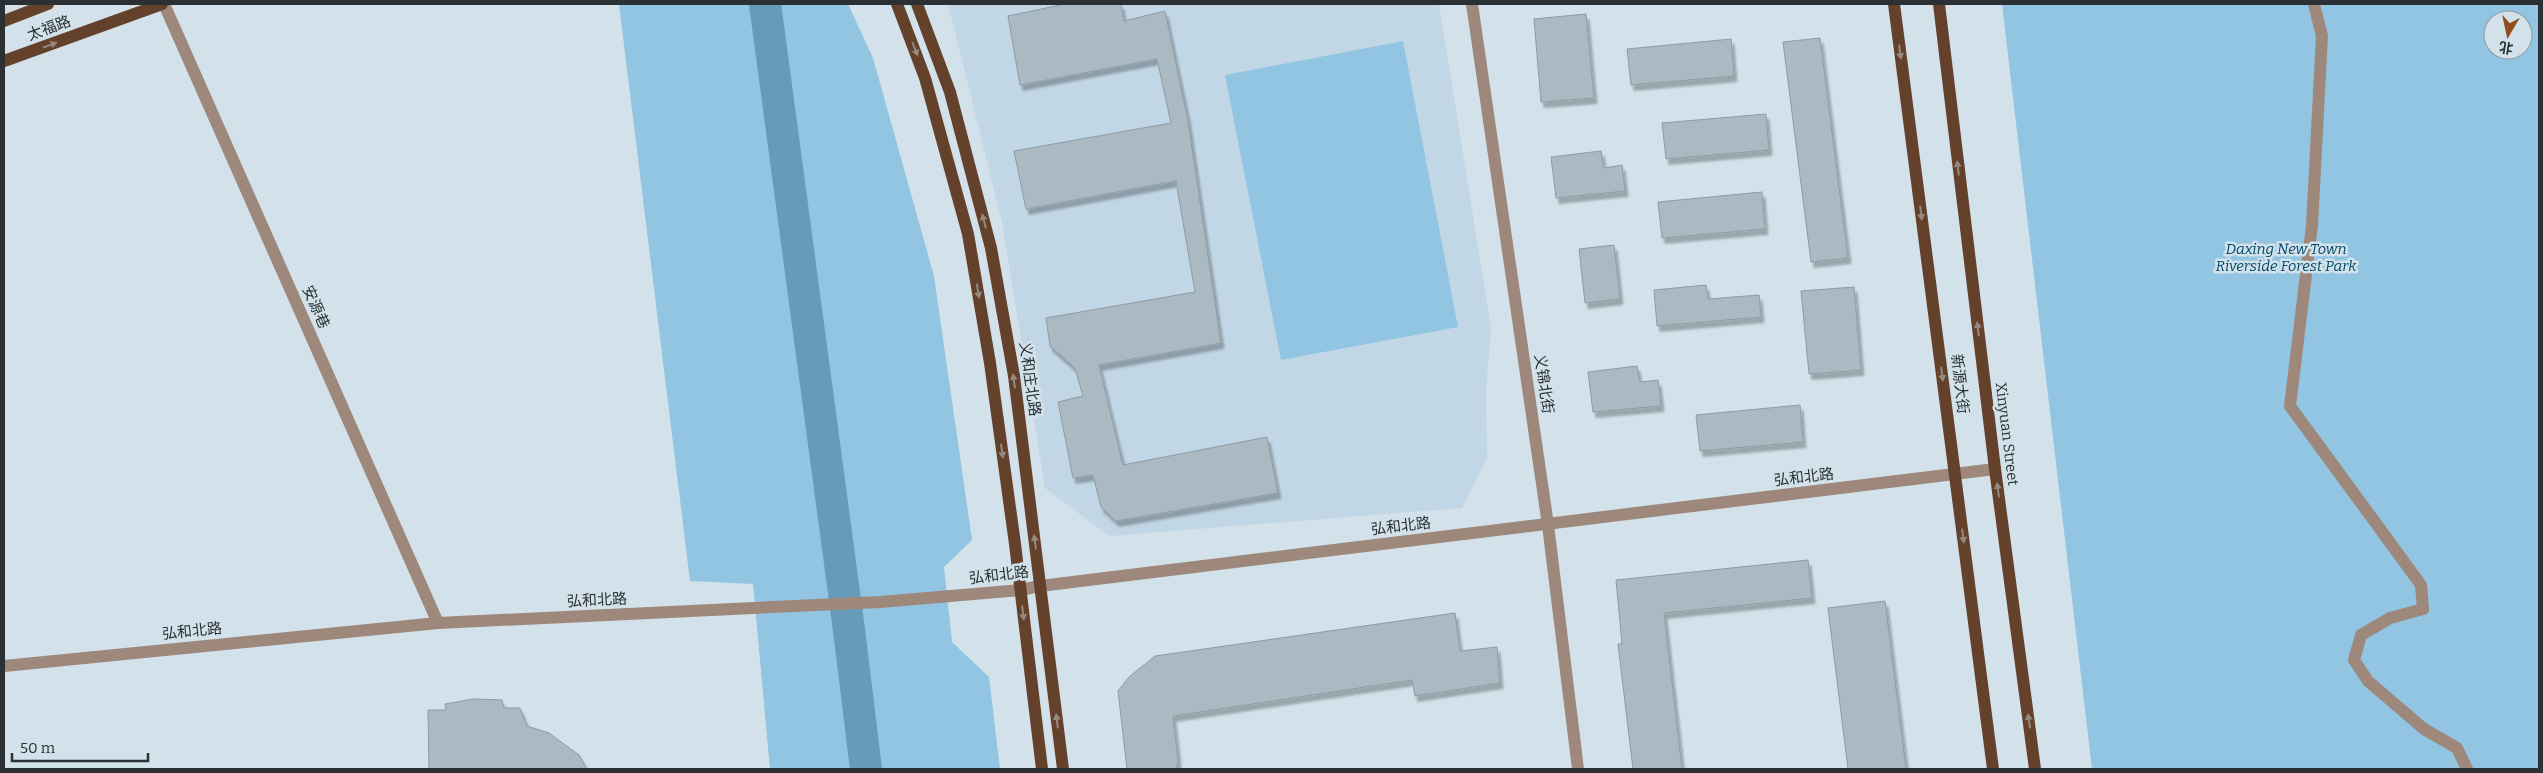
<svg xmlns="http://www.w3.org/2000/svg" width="2543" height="773" font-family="Bitter,'Noto Sans SC',serif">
	<defs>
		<filter id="shadow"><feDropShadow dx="3" dy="5.5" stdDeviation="1" flood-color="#0004"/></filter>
	</defs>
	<rect width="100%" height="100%" fill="#d2e1ea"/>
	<path fill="#c1d7e5" d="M948,4H1439L1491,328L1486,391L1487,459L1462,508L1109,536L1045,488L1002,222Z"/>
	<path fill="#92c5e2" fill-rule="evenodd" d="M619,4H848L873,58L934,276L972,540L944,567L952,642L989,677L1000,769H770L753,584L690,581Z
		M2002,4H2539V769H2092ZM2493,20H2523V50H2493Z
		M1403,41L1458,327L1281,360L1225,75Z"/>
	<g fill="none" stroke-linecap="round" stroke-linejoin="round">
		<path stroke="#679bb9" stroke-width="32" d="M765,4L849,630L866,769"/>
	</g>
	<path fill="#abbac2" stroke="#8d9ba4" filter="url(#shadow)" d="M1065,4H1121L1124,21L1165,11L1188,121L1221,343L1099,365L1123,465L1267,437L1278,493L1116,521L1101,507L1093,475L1073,478L1058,402L1083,396L1075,368L1050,346L1046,318L1195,292L1176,181L1026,209L1014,151L1171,123L1157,59L1020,85L1008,16Z
		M1586,14L1594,98L1541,102L1534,19Z
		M1820,38L1848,258L1811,262L1783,42Z
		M1731,39L1734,76L1631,85L1627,49Z
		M1766,114L1769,150L1666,159L1662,123Z
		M1601,151L1604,168L1622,165L1625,191L1556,198L1551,157Z
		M1762,192L1765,229L1662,238L1658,202Z
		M1614,245L1620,299L1585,303L1579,249Z
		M1706,285L1708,299L1759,295L1761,317L1657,326L1654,290Z
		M1854,287L1861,370L1809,374L1801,291Z
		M1637,366L1640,382L1658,380L1661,406L1593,412L1588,372Z
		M1800,405L1803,442L1700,451L1696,415Z
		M1808,560L1812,598L1664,613L1682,769H1633L1618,644H1622L1616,580Z
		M1885,601L1906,769H1848L1828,608Z
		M1455,613L1460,651L1497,647L1500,683L1415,696L1412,680L1173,716L1178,761L1176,769H1127L1118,691L1129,677L1155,656Z
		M473,699L502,700L504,708H520L527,726L549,733L579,755L587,769H429L428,710H446L445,704Z"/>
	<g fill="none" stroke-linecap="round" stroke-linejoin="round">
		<path stroke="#9d887b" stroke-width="12" d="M164,4L438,623
			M1472,4L1548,525L1578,769
			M2314,4L2322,36L2312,225L2290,406L2421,585L2423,609L2390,618L2361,635L2354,660L2368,681L2424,729L2457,748L2467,769
			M4,666L438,623L880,602L1020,590L1040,586L1995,469"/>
		<path stroke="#64412a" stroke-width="12" d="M897,4L925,78L968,234L990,363L1015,544L1042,769
			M917,4L950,92L991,248L1014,376L1063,769
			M1894,4L1993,769
			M1939,4L1995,469L2035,769
			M4,21L48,4
			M4,61L162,4"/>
	</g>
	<defs><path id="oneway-solid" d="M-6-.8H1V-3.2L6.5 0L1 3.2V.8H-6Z" transform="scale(1.25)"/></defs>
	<g fill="#968980">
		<use href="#oneway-solid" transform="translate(50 45) rotate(-20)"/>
		<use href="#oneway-solid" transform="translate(915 49) rotate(69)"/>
		<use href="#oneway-solid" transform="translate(1900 52) rotate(83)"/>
		<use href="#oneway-solid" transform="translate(1958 168) rotate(-97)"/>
		<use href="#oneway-solid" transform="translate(1921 213) rotate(83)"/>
		<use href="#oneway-solid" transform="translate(984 221) rotate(-105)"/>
		<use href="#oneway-solid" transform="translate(978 291) rotate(80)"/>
		<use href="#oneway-solid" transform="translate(1978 329) rotate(-97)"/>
		<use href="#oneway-solid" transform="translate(1942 374) rotate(83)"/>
		<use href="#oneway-solid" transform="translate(1014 381) rotate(-98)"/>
		<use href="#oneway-solid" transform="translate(1002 451) rotate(82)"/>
		<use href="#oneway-solid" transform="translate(1998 490) rotate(-98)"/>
		<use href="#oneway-solid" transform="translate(1963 536) rotate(83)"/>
		<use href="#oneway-solid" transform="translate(1035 542) rotate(-97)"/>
		<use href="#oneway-solid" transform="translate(1023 613) rotate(83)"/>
		<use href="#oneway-solid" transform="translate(1057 721) rotate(-97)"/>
		<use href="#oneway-solid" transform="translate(2029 721) rotate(-98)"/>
	</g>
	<g text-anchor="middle" stroke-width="5" stroke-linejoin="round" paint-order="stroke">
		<g font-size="15" fill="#2a3033" stroke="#d2e1ea">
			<text transform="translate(49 28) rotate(-20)" y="5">太福路</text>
			<text transform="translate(316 307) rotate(66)" y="5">安源巷</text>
			<text transform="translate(1030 379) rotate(82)" y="5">义和庄北路</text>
			<text transform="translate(1544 384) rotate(82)" y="5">义锦北街</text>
			<text transform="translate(1960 384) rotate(83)" y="5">新源大街</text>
			<text transform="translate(2007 434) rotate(83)" y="5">Xinyuan Street</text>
			<text transform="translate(1804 477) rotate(-7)" y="5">弘和北路</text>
			<text transform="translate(1401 526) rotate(-7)" y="5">弘和北路</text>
			<text transform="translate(999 575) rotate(-7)" y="5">弘和北路</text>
			<text transform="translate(597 600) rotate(-3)" y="5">弘和北路</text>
			<text transform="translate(192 631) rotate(-6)" y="5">弘和北路</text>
		</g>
		<g font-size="15" font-style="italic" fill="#014b69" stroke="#d2e1ea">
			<text x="2286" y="254">Daxing New Town<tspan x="2286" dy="17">Riverside Forest Park</tspan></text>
		</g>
	</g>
	<rect width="2543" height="773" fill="none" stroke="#2a3033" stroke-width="10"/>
	<g transform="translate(2508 35) rotate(189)"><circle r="24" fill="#d2e1ea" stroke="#8f9aa1"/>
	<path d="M0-4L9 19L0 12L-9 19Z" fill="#8f4d1c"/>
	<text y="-8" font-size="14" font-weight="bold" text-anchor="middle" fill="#2a3033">北</text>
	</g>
	<path d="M12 753v8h136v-8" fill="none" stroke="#2a3033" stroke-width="2.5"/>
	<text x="20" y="753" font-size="15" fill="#2a3033" stroke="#d2e1ea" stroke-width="4" paint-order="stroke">50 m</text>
</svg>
